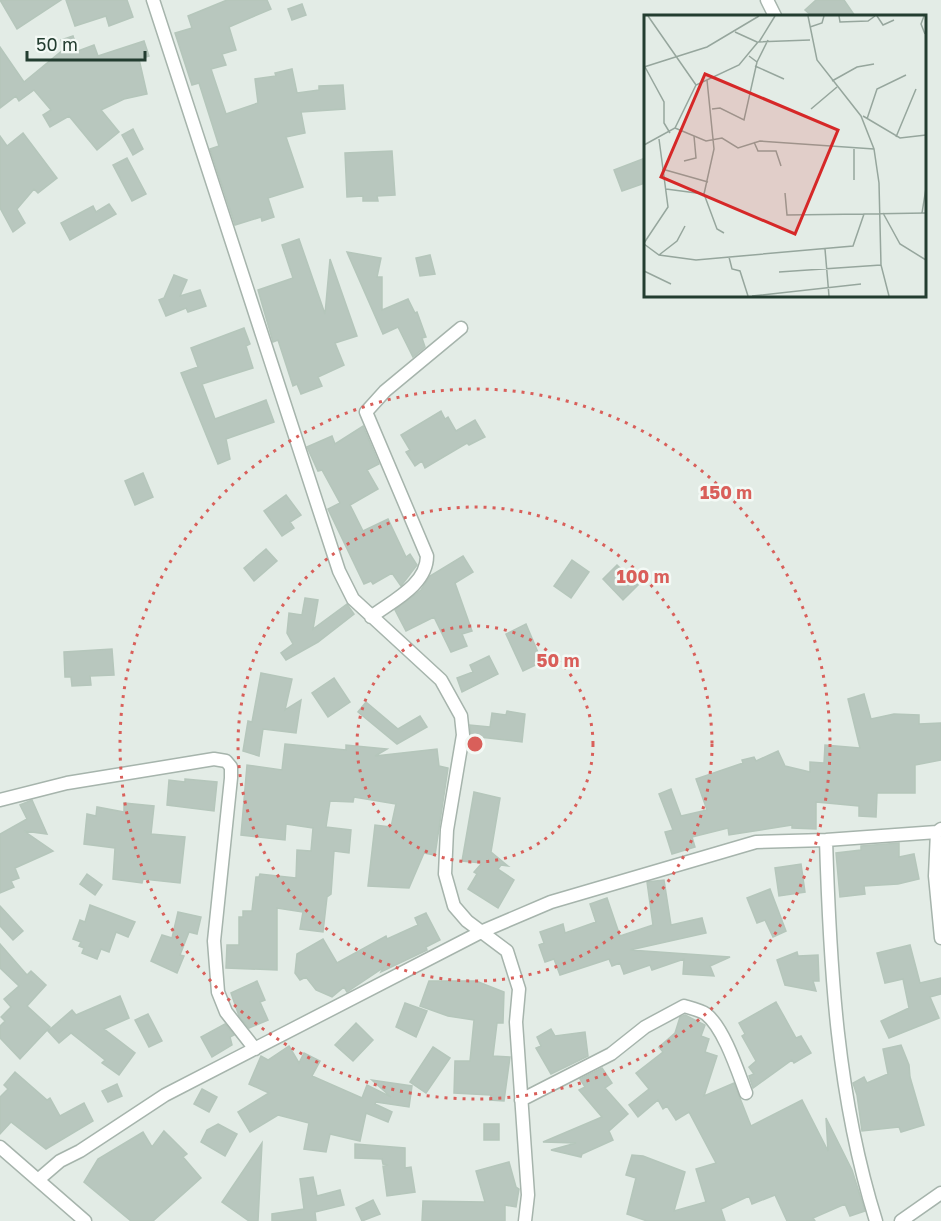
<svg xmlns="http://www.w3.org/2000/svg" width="941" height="1221" font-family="'Golos Text',sans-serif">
	<rect width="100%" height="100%" fill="#e3ece6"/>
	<path fill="#b8c7be" stroke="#b5c6bb" stroke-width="1.5" d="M0,0H61L17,29Z
		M66,0H127L133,17L109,26L106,16L75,26Z
		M227,0H267L271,9L229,27L236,50L222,54L226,65L211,69L226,114L258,103L255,79L276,76L275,73L292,69L297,93L319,90V86L343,85L345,109L301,112L305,133L286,137L303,187L268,198L274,217L262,221L261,217L235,225L210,149L219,146L199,83L192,85L175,33L192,28L188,16Z
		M816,0H844L855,16H812L805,10Z
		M302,4L306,15L292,20L288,9Z
		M73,36L78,51L94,45L98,56L144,41L149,56L139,59L147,94L124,99L101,110L119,132L97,150L69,116L50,127L43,115L51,110L34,90L19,101L16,96L0,108V47L24,82L64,49L61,40Z
		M133,129L143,149L133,155L122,135Z
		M23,133L57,178L38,193L34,189L17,209L25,223L13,232L0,208V136L7,146Z
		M392,151L395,195L377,196L378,201H363V196L347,197L345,153Z
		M127,158L146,194L132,201L113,165Z
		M645,158V183L622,191L614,170Z
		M109,204L116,214L70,240L61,223L93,206L96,212Z
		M299,239L325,314L330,259L357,336L335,343L344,365L318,377L322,386L301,394L297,384L293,386L278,340L273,342L258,290L293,278L282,245Z
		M347,252L381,258L377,277H382V310L408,299L415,313L417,312L426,337L422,338L425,347L413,357L398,327L383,334Z
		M430,255L435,274L420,276L416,258Z
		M174,275L187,280L180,296L200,290L206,306L188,312L186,308L166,316L159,300L164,298Z
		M244,328L250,344L246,346L253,368L202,384L215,419L266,400L274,422L226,439L230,459L218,464L181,373L198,367L191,348Z
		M441,411L445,419L448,417L456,431L475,420L485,437L469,445L467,443L425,468L422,461L415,466L406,452L410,450L401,435Z
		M363,426L379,464L367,470L378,489L350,505L363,531L388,519L406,557L410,554L417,565L401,586L392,573L373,584L371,581L364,584L328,509L340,503L322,470L318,471L307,447L332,436L335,444Z
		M143,473L153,497L135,505L125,481Z
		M286,495L301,515L290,522L294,528L282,536L264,511Z
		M266,549L277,561L254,581L244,568Z
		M463,556L473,572L455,583L472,631L462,634L467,646L451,652L434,617L406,631L395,610L421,590L430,576Z
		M572,560L589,572L571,598L554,586Z
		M617,565L638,585L623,600L603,579Z
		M305,598L318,600L313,629L347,604L354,614L318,642L286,660L281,653L293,644L287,633L289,613L302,615Z
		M526,624L542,662L523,671L506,634Z
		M112,649L114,675L90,676L91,685L72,686L71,677H65L64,652Z
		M489,656L498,674L462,692L457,678L473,672L470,665Z
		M261,673L292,679L285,710L301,700L296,733L263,729L259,756L243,751L248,721L252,722Z
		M334,678L350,702L328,717L312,693Z
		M864,694L871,719L894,714L919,715V724L941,723V760L915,765V793H877L876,817L859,816V806L816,802V829L792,828V825L729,835L728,828L692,837L695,847L672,854L665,832L673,830L659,794L671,789L681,816L707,810L696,779L743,763L742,760L754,757L756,761L778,751L785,766L810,772V762L824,763L825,745L860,748L848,699Z
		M366,702L398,729L420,716L427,727L397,744L358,712Z
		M507,711L525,714L522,742L471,736L470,725L490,727L492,713L506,715Z
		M285,744L346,750V745L387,749L375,756L437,749L439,766L448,768L435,855L424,853L409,888L368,886L375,825L391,827L396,804L354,797L353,802L330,801L326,827L351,830L349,853L334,851L331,894L327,897L323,932L300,929L303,912L277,908V970L226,968L227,945H239V917H243V911H252L256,877H259L260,874L296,878L297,850L311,851L313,828L286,824L285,840L241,835L247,765L282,770Z
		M185,779L217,782L214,811L167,805L169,780L185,782Z
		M474,792L500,798L491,852L508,866L501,865L498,869L514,880L498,908L468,889L477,874L474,872L482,863L462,861Z
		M32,800L47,834L24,831L53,851L15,868L19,878L11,881L14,887L0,893V834L27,819L20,805Z
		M124,803L154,806L151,834L185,837L180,883L143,879L142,883L113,879L115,848L84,844L87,814L96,816L97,807L124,812Z
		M899,843V857L914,854L919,879L898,884L864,886L865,894L840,897L836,853L861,850V846Z
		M801,864L805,892L779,896L775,868Z
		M87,874L102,885L95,895L80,884Z
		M664,880L671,925L702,918L706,933L630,950L730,957L710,966L714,976L683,974L684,959L652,970L650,965L624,974L620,963L612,966L609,959L560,975L554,959L545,962L539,945L544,943L540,932L563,924L565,933L596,922L590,904L607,898L620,936L653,925L647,882Z
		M770,889L786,931L773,937L765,920L757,923L747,898Z
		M90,905L135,922L128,937L116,932L109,952L101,949L97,959L82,953L84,948L79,946L81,942L73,939L80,920L85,922Z
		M0,906L23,931L13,940L0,926Z
		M178,912L201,917L197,934L189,932L180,955L184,956L177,973L151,961L162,935L172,938Z
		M426,913L440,940L426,947L427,950L381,972L383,968L347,992L344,987L332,997L316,990L306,977L300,980L295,973L297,954L323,939L337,963L386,936L387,939L418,925L415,918Z
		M0,944L27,975L31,971L46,985L27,1006L50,1027L20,1059L0,1038V1026L5,1021L1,1017L11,1007L4,999L19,986L0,968Z
		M910,945L920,983L941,978V994L930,997L939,1018L889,1038L881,1021L909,1008L903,979L885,983L877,953Z
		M797,952L798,956L818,955L819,981H813L816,991L785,985L777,960Z
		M257,981L265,1000L260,1002L268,1020L249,1028L239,1016L231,993Z
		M429,981H476L504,992L503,1023H497L493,1056L510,1057L504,1101L490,1100L491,1095L454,1093L455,1061H470L474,1020L448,1016L420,1006Z
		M120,996L129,1018L104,1029L135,1053L119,1075L102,1063L105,1060L71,1033L59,1043L48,1031L72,1010L76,1015Z
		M776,1002L796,1038L801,1036L811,1053L794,1063L792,1060L753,1088L749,1076L754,1074L749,1067L756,1061L742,1036L745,1034L739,1023Z
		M405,1003L427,1011L416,1037L396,1027Z
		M148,1014L162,1041L149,1047L135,1020Z
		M685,1015L705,1025L701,1036L709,1039L705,1052L717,1056L704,1096L734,1083L751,1126L802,1100L828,1151L826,1118L852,1170L865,1211L850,1216L845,1204L813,1218L815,1221H787L775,1195L752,1204L749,1196L721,1209L725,1221H647L627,1214L636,1178L626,1175L632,1155L643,1156L685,1172L674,1211L706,1202L696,1169L716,1163L689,1112L676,1120L667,1106L663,1109L658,1100L638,1117L629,1105L649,1089L636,1073L663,1052L659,1047L675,1033L680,1017Z
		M356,1023L373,1040L353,1061L335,1045Z
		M225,1024L234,1035L230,1037L232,1045L212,1057L201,1037Z
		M551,1029L555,1036L585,1032L588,1056L551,1074L536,1048L541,1046L537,1037Z
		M901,1045L909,1065L910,1077L924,1125L901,1132L899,1127L862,1131L857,1095L853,1083L864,1077L867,1083L888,1074L883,1049Z
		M289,1046L299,1063L304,1053L320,1061L312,1076L362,1098L367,1085L391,1097L372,1080L412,1086L409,1107L376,1102L375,1104L392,1112L388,1122L366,1113L360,1141L330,1134L326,1152L304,1149L309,1123L278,1115L250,1132L238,1112L269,1093L249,1084L261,1056L268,1060Z
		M433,1047L450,1058L426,1093L410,1082Z
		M602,1068L612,1083L605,1088L628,1114L609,1131L613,1140L582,1154L581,1157L551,1150L576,1143L543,1142L602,1117L579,1090L585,1087L580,1079Z
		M15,1072L47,1100L50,1098L60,1116L84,1103L93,1121L46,1149L11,1122L0,1134V1097L8,1089L4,1085Z
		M117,1084L122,1096L108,1102L102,1091Z
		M202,1089L217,1097L209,1112L194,1104Z
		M218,1124L237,1134L225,1156L201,1142L207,1130Z
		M484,1124H499V1140H484Z
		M164,1131L187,1154L183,1157L201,1178L153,1221H131L84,1182L98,1159L143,1132L152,1147Z
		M262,1143L258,1221H249L222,1202Z
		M355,1144L405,1148V1168L411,1167L415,1192L387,1196L383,1166L388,1165L383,1164L382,1159L355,1158Z
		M509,1162L516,1187L519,1189L516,1207L505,1205V1221H422L423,1201L485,1202L476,1171Z
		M313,1177L317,1196L340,1190L344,1205L315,1212L316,1221H272V1214L304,1209L300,1179Z
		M373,1200L380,1214L362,1221L356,1208Z"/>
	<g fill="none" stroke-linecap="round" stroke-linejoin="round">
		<defs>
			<path id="street" d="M153,0L339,571L353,599L441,680L461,716L463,735L447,830L445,874L454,906L467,921L507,951L519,989L516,1022L528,1195L525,1221
				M767,0L775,16
				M371,617C392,601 427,585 427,556L366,412L385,391L461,328
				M0,800L67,783L214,759L226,761L231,767V778L214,941L218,992L226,1012L255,1049
				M937,832L935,876L941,938
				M826,840C830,969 837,1097 876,1221
				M521,1100L611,1054L645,1027L684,1006C691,1008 700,1010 706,1014C724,1028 738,1072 746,1093
				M0,1147L85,1221
				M39,1179L60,1161L80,1151L165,1095L483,931L551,902L756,842L826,840L937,832L941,829
				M901,1221L941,1193"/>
		</defs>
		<use href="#street" stroke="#a6b4ac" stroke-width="15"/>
		<use href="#street" stroke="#fff" stroke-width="12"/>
	</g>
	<g fill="none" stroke="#d95f5a" stroke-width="3" stroke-dasharray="3 6">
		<circle cx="475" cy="744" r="118"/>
		<circle cx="475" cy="744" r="237"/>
		<circle cx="475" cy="744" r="355"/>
	</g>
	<g transform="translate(644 15)">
		<rect width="282" height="282" fill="#e3ece6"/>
		<path fill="none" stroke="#96a69d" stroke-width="1.5" d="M4,1L52,70M164,1L173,45L217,101L230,134L235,168L237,250L245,281M195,1L196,7L224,6L231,1M233,1L239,10L250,5M280,1L277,9L281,19M166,12L178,8L180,1M91,17L113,27M115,27L131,1M113,47L124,25M111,51L140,64M0,52L63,32L115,1M1,52L20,87V108L26,118M63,65L70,134L60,179L73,214L80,218M188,66L213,52L230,49M68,94L76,93L100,105L113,47L105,41M167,94L193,72M219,101L256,123L282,120M223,104L233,74L262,60M31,113L62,126L78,123L94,133L116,126L230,134M252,122L272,74M110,127L114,136H132L137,151M0,130L31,113L52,70L95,50L114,27L166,25M40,146L52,143L50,121M18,154L64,167M210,165V134M22,174L60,179M141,178L143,200L220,199M239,198L256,229L282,245M278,198L282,173M0,228L24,192L15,124M0,229L15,240L52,245L209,231L220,199L282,198M181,234L185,281M15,240L33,226L41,211M85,242L88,254L96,256L104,281M0,256L27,269M135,257L237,250M108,281L217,269"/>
		<path fill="#d62828" fill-opacity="0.15" stroke="#d62828" stroke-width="3" d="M61,59L194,115L151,219L17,162Z"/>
		<rect width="282" height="282" fill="none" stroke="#233d30" stroke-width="3"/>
	</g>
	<circle cx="475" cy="744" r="9" fill="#d95f5a" stroke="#f3f9f5" stroke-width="3"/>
	<g font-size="18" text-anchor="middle" font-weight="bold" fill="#d95f5a" stroke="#f3f9f5" stroke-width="5" stroke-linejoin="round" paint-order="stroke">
		<text x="726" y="499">150 m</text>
		<text x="643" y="583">100 m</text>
		<text x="558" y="667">50 m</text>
	</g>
	<path d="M27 51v9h118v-9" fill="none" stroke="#233d30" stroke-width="3"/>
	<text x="36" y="51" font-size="18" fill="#233d30" stroke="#f3f9f5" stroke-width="4.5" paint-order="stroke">50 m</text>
</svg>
